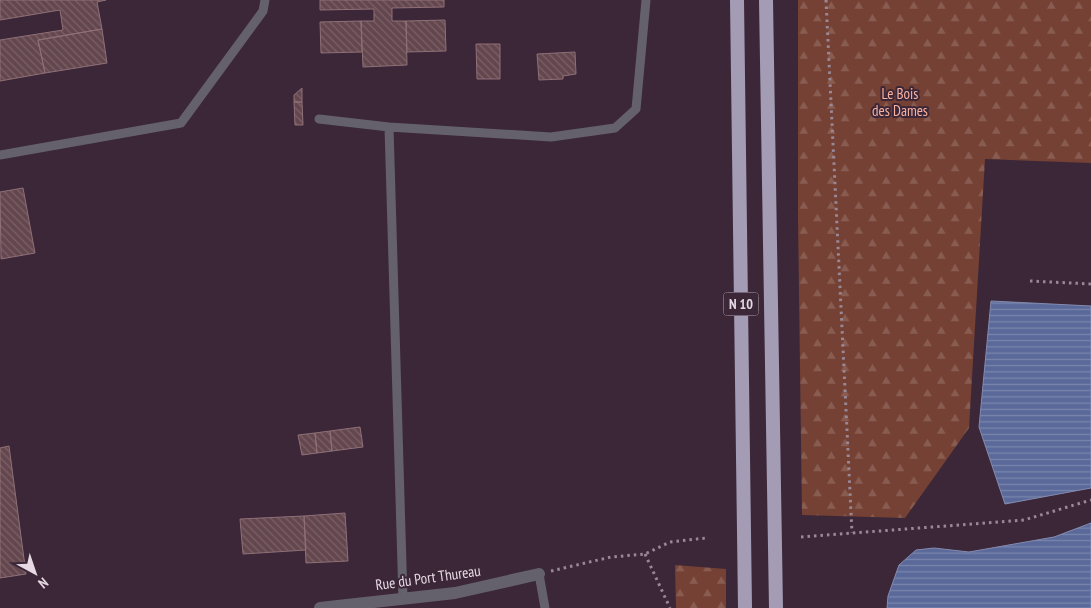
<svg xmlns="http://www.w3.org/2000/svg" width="1091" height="608" font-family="'PT Sans Narrow',sans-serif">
	<defs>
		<pattern id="forest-firs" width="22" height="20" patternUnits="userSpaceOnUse" patternTransform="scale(1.25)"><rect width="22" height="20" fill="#754134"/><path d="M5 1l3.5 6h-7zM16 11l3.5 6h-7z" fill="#895c51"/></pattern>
		<pattern id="water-rules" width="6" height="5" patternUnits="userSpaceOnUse" patternTransform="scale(1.25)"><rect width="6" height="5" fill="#5a6999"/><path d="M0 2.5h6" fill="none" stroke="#7a85ac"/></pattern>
		<pattern id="building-back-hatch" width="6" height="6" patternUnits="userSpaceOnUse" patternTransform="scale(1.25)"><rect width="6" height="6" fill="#64474e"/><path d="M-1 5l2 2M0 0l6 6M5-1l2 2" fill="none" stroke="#7a6167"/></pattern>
	</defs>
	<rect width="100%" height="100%" fill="#3b2738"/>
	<path fill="url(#forest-firs)" d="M798,0H1091V163L985,159L969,428L905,518L802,515L798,218Z
		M675,565L726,569V608H676Z"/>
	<path fill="url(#water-rules)" stroke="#848bb0" d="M991,301L1091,306V488L1005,504L979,427Z
		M1091,523V608H887L888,596L899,565L916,550L934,548L969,552L1054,537Z"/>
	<path fill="url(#building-back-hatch)" stroke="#907077" d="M0,0H106L97,2L102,29L38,40L45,73L0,81V40L63,30L60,10L0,20Z
		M320,0H444V7L392,8V21H406L407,65L363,67L361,21H374V9L320,10Z
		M445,20L446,51L407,52L406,21Z
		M361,21L362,52L321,53L320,22Z
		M102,29L107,63L45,73L38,40Z
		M476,44H500V79H477Z
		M575,52L576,74L563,76V79L539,80L537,54Z
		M302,88V102H294V95Z
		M294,102H302L303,125H295Z
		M23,188L35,253L1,259L0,192Z
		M360,427L363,447L332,451L330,431Z
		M330,431L332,451L317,453L315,433Z
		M315,433L317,453L302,455L298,435Z
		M9,446L26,574L0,578V448Z
		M345,513L348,561L306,563L304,516Z
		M304,516L306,550L243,554L240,519Z"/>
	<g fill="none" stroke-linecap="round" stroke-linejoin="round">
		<path stroke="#998896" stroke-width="3" stroke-dasharray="2.5 4" stroke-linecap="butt" d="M826,0L852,533
			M1030,281L1091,284
			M801,537L1024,520L1091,500
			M645,554L670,608
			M551,571L611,557L645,554L670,542L706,538"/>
		<path stroke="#65616c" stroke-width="9" d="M319,119L389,127L551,137L615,128L636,109L646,0
			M389,127L403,599
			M0,155L181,123L263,11L265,0
			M539,574L545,608"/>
		<path stroke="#65616c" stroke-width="12" d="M320,608L455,593L539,574"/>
		<path stroke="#a49cb5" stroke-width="14" d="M737,0L745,608
			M766,0L776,608"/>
	</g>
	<g text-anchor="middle" stroke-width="4" stroke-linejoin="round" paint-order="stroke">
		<rect fill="#3b2738" stroke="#b3a4b0" stroke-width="1" x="723.5" y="292.5" width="35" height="23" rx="4"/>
		<g font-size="14" font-weight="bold" fill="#e7d9e4">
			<text x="741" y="309">N 10</text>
		</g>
		<g font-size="15" fill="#f8b2a0" stroke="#3b2738">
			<text x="900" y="99">Le Bois<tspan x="900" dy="17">des Dames</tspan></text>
		</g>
		<g font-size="15" fill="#e7d9e4" stroke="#3b2738">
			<text transform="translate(428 578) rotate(-8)" y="5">Rue du Port Thureau</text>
		</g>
	</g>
	<g transform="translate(35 573) rotate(140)" stroke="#3b2738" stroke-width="4" paint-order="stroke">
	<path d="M0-4L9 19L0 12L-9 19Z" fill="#e7d9e4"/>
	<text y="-8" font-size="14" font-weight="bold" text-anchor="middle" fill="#e7d9e4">N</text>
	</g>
</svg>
